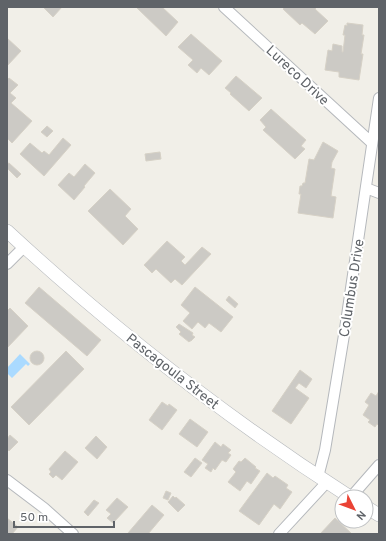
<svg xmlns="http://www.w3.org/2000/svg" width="386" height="541" font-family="Overpass,sans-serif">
	<rect width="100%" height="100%" fill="#f1efe8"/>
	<path fill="#aadaff" d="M20,354L30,364L28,366L26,364L12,378L7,373V368Z"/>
	<path fill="#cccac5" stroke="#d6d1c6" d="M43,7H62L53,17Z
		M136,7H162L178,22L166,36Z
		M285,7H317L315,9L328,21L315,34L302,23L300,25L283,9Z
		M347,23L363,25L362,35H364L361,54H363L359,80L339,77V72L325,70L328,50L332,51L333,44L342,46V52H343L345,35H343L345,25L347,26Z
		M191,34L222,61L209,75L201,68L197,73L188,65L193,60L178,47Z
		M7,38L21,51L7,66Z
		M236,76L262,98L249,111L230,94L231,93L225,88Z
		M9,78L18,85L10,93L16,98L11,103L32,121L12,143L7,138V80Z
		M271,109L306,140L301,146L305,149L295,159L263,130L266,127L260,120Z
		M47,126L53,131L47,137L41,132Z
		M63,138L71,145L44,176L20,154L30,143L42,153L44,151L49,155Z
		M323,142L338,151L332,162L331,168L335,169L331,196L336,197L333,218L298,213L301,194H299L300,186H302L303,183H305L309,159L314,160Z
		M160,152L161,159L146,161L145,154Z
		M9,163L21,174L17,178L7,168V164Z
		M85,164L95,173L84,186L85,187L74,200L58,185L69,173L74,177Z
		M110,189L131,209L125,216L138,229L123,245L88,211Z
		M167,241L185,257L181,261L185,265L202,247L211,254L182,285L175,279L171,283L156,269L152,273L144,265Z
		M39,287L101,340L87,356L25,303Z
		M195,287L233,317L221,332L209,323L205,328L198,322L192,329L183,321L190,313L181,305Z
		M229,296L238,304L235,308L226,300Z
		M10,308L28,326L7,348V311Z
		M179,324L193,333L192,335L195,337L191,341H190L189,342L179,334L181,332L176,327Z
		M30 358a7 7 0 1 1 14 0a7 7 0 1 1-14 0Z
		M66,351L84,369L29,425L11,407Z
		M300,370L312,379L306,388L299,383L295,388L309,398L291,424L272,411Z
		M379,391V426L377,424L375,427L368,422L370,420L363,415L369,405L365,402L371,393L376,396Z
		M162,402L168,406L169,404L177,410L162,430L149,420Z
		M190,419L208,432L197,447L179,434Z
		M10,435L18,442L9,451L7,449V439Z
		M96,436L107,447L97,459L85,448Z
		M215,442L221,447L223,444L231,450L228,453L231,455L226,462L222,460L215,470L213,468L211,472L205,468L208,464L202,460Z
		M65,451L78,462L62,480L56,475L53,478L49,474L51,472L49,469Z
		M195,458L202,463L191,477L184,472Z
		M245,458L256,467L255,468L260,471L251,484L247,481L240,491L228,482L236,472L233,469L239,461L241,462Z
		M267,473L273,478L275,476L288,485L286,488L292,492L280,509L274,504L259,525L239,511Z
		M166,491L171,493L168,500L163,498Z
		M173,496L175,498L176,497L185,505L178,512L168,502Z
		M117,498L128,507L113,523L107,518L111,514L106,510Z
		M94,500L99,503L88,516L84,512Z
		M152,505L164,515L148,534H129L128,533Z
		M7,518L18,527L12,534H7Z
		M335,518L352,534H320Z"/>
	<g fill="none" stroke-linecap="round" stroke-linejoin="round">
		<defs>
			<path id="minor" d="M224,7L372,143
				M366,188L379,193
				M7,264L24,247
				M318,477L325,450L345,329L379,98
				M7,480L44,508L73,534
				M351,497L379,465
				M279,534L327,482"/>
			<path id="tertiary" d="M7,231C113,329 228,419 350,497
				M366,507L379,515"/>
		</defs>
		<use href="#minor" stroke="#b5b8bc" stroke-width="12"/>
		<use href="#tertiary" stroke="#b5b8bc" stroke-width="14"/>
		<use href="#minor" stroke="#fff" stroke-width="10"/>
		<use href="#tertiary" stroke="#fff" stroke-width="13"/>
	</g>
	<g text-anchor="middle" stroke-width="4" stroke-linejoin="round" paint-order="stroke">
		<g font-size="14" fill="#5f6368" stroke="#fff">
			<text transform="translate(298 75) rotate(43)" y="5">Lureco Drive</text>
			<text transform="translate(351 288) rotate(-81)" y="5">Columbus Drive</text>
			<text transform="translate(173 371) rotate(38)" y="5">Pascagoula Street</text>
		</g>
	</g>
	<rect width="386" height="541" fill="none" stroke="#5f6368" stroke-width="16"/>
	<g transform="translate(354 509) rotate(132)"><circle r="19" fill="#ffffff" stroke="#bfc1c3"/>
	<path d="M0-3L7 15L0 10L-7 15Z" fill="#ea4335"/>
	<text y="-6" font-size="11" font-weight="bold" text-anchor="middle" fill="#5f6368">N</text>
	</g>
	<path d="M14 521v6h100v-6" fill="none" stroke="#5f6368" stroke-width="2"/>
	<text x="20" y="521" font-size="12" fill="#5f6368" stroke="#ffffff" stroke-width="3" paint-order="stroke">50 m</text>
</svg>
